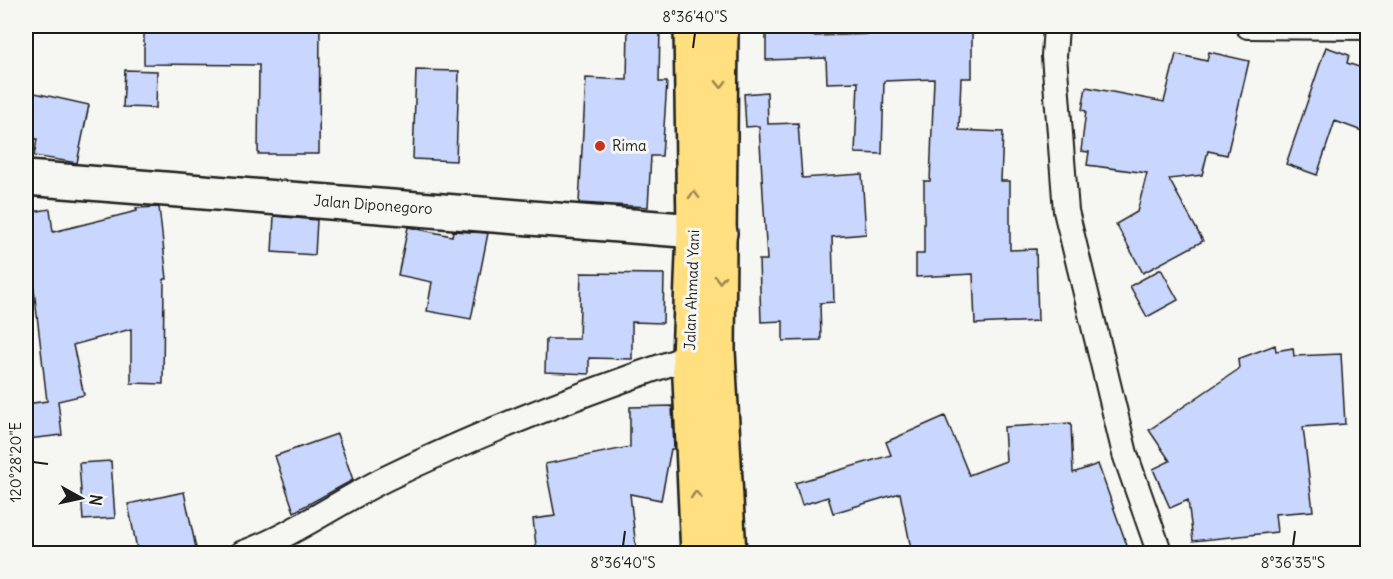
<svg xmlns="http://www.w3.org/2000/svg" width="1393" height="579" font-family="Delius,sans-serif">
	<rect width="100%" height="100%" fill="#f6f6f2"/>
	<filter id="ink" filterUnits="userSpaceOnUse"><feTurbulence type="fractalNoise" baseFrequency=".0167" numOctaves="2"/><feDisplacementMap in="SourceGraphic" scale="12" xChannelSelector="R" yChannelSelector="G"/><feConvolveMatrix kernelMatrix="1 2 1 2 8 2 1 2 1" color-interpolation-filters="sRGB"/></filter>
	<g filter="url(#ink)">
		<path fill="#c9d6fd" stroke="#1c1c1c" stroke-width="1.5" d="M144,26H320L319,154H258L259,65L144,64Z
			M628,26H660L659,82H667L662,156H651L648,207L579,203L586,78L627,80Z
			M766,26H812V36L972,31V78H961L959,130L1003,132L1001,181H1010V250L1036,249L1038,321L975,324L973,274L916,277V254H924V181H930L934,79L884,81L882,154L855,153L858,82L827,83L826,58L766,60Z
			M1326,47L1349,55L1347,63L1368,70V115L1362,131L1335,121L1317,175L1286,164Z
			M1209,52L1249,61L1227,155L1208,151L1202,175L1169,179L1203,241L1143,273L1116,224L1137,212L1147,173L1087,165L1089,152L1081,151L1086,111L1082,110L1086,87L1164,102L1176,54L1207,61Z
			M125,70L157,71L156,108L123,107Z
			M416,70L459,71L456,161L413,159Z
			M26,91L89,105L77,163L34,156L37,139H26Z
			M767,92L768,124L798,123L802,178L862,174L866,234L832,237L834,302L820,303L821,340L783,341V321L761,322L759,260H767L759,126L746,127L744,94Z
			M159,207L167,279H164L163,384L131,383V329L73,345L84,395L58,401L62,435L28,439L26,404L47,401L33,281L26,282V213L50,209L53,232L137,211L136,208Z
			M274,216L317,220L315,255L272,252Z
			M408,227L452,236L453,231L488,233L471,319L427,311L432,282L398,275Z
			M1161,269L1178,300L1147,317L1130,286Z
			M581,273L664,274L663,323L632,322V359L589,358V374L545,372L546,339H579Z
			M1275,345L1276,351L1293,348L1294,356L1341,354L1345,424L1303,427L1313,511L1275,514L1277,532L1193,541L1188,500L1170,508L1153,469L1170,461L1149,430L1239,369L1238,359Z
			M672,406L674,449H671L661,500L630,494L636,548L589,554H537L533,519L555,516L545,464L630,447V407Z
			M945,416L969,475L1006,461L1004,427L1071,423L1073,473L1098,464L1130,554H912L900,493L833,513L828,497L802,505L795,483L891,455L886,442Z
			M337,434L353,480L294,512L275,456Z
			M111,461L115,518L83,520L79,463Z
			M184,492L196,548L169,554H138L128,504Z"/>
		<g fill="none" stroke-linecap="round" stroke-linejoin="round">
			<defs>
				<path id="street" d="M1056,26L1054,56L1066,211L1125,454L1160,554
					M1248,26L1368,27
					M241,554C294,535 338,502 387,478C486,430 585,392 689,357"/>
				<path id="secondary" d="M26,178L720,233"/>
				<path id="highway" d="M691,26L694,230L689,357L698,554
					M721,26L718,351L729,554"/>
			</defs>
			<use href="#street" stroke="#1c1c1c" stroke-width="28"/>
			<use href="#secondary" stroke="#1c1c1c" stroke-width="38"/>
			<use href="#highway" stroke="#1c1c1c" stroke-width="38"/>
			<use href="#street" stroke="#f6f6f2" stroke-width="24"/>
			<use href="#secondary" stroke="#f6f6f2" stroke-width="33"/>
			<use href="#highway" stroke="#ffdf80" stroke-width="33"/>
		</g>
		<defs><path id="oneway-chevron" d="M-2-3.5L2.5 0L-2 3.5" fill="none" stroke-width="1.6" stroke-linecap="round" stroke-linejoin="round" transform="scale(1.5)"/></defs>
		<g stroke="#998753">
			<use href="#oneway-chevron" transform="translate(721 84) rotate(90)"/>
			<use href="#oneway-chevron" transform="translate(694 195) rotate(-91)"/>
			<use href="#oneway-chevron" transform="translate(720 279) rotate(91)"/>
			<use href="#oneway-chevron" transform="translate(696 495) rotate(-93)"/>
		</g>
	</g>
	<path fill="none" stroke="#1c1c1c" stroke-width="2" d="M693,48L695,33M33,462L48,464M623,546L625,531M1293,546L1295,531"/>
	<circle fill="#c8321e" stroke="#f6f6f2" stroke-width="2" cx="600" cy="146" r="6"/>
	<g text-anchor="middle" stroke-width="6" stroke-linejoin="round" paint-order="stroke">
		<g font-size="15" fill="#1c1c1c" stroke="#f6f6f2" text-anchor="start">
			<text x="612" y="151">Rima</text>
		</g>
		<g font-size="15" fill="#1c1c1c" stroke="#f6f6f2">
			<text transform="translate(373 205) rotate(4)" y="5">Jalan Diponegoro</text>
			<text transform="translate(692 290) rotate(-88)" y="5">Jalan Ahmad Yani</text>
		</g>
	</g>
	<rect width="1393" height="579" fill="none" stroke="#f6f6f2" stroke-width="66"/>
	<g transform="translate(81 498) rotate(98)" stroke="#f6f6f2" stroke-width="4.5" paint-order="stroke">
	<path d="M0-4.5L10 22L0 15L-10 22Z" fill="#1c1c1c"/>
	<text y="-9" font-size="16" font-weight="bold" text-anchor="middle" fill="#1c1c1c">N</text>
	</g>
	<rect x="33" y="33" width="1327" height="513" fill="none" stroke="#1c1c1c" stroke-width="2"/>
	<g font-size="15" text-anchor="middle" fill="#1c1c1c">
		<text x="695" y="22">8°36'40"S</text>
		<text transform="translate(16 462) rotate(-90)" y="5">120°28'20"E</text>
		<text x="623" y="568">8°36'40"S</text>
		<text x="1293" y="568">8°36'35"S</text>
	</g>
</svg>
